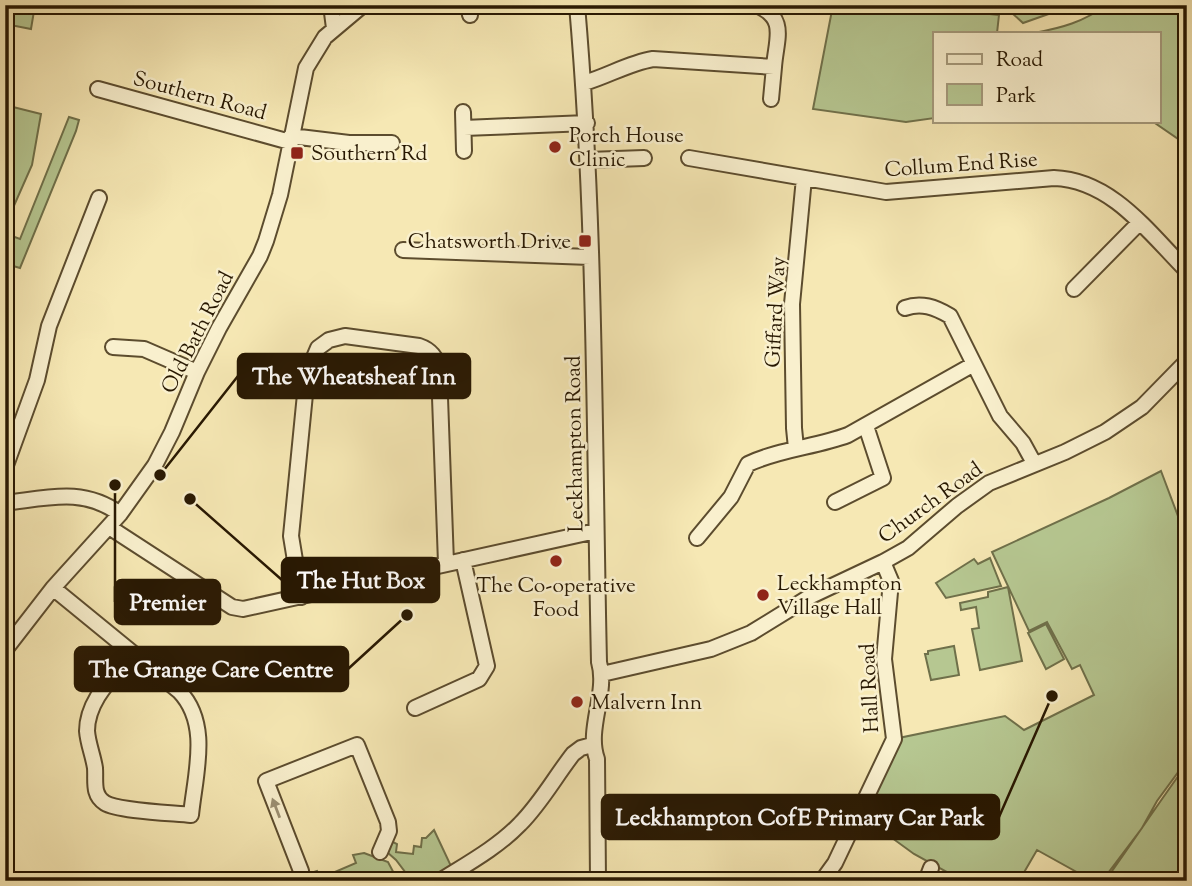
<svg xmlns="http://www.w3.org/2000/svg" width="1192" height="886" font-family="'Sorts Mill Goudy',serif">
	<rect width="100%" height="100%" fill="#f6e8b4"/>
	<filter id="stains"><feTurbulence type="fractalNoise" baseFrequency=".00286" numOctaves="4"/><feColorMatrix values="0 0 0 0 .2 0 0 0 0 .09 0 0 0 0 .02 0 0 0 .5 -.17"/></filter>
	<radialGradient id="worn" r=".72"><stop offset=".6" stop-color="#630" stop-opacity="0"/><stop offset="1" stop-color="#630" stop-opacity=".3"/></radialGradient>
	<path fill="#b6c791" stroke="#6f704a" stroke-width="2" d="M5,5H35L31,29L5,24Z
		M833,5H905L999,15L997,33H935V118L906,122L813,109Z
		M1003,5H1074L1023,23Z
		M1106,5H1187V145L1152,121H1159V33H1034C1061,28 1084,22 1106,5Z
		M5,105L41,114L32,165L5,226Z
		M69,117L79,120L76,131L20,268L13,266V262L5,260V231L10,233L9,235L20,239Z
		M1161,471L1187,540V760L1157,801L1142,828L1105,877L1102,881H1093L1037,850L1019,881H963L914,854L888,835L855,819L894,739L1005,716L1024,730L1094,695L1080,665L1072,669L1047,622L1029,631L992,552L1109,498Z
		M990,558L1001,586L946,598L936,583L974,559L978,564Z
		M1008,587L1022,661L980,670L972,629L979,628L976,607L961,610L960,603L988,597V592Z
		M1046,624L1064,659L1046,669L1028,633Z
		M954,646L959,675L931,680L925,654H928V651Z
		M1187,764V881H1105C1133,842 1159,802 1187,764Z
		M434,830L451,866L427,881H412L396,860L387,852L386,843L393,842L397,844L396,852L413,854L414,846L421,847L422,838H426Z
		M364,853L388,862L398,881H303L305,875L317,871L321,878L356,863L353,855Z"/>
	<g fill="none" stroke-linecap="round" stroke-linejoin="round">
		<defs>
			<path id="minor" d="M331,5L334,28
				M468,5L470,15
				M577,5C596,224 594,443 599,662C608,693 586,729 597,759L598,881
				M756,5C788,18 776,39 774,67
				M584,83C608,76 629,63 653,59L774,67L771,99
				M98,89L290,142
				M463,112L464,151
				M464,128L587,123
				M291,136L349,143H392
				M689,158L886,192L1054,178C1112,180 1149,233 1187,271
				M588,160L644,158
				M403,250L590,257
				M1074,289L1139,223
				M905,308C921,302 935,307 950,316L1000,416L1023,443L1034,463
				M113,347L144,349L197,372
				M796,448L794,428L792,304L804,178
				M5,468L37,380L49,326L99,198
				M835,502L883,478L866,426
				M5,503C48,498 83,487 120,514
				M109,527L232,607L243,609L596,531
				M697,538L731,497L748,464C780,449 816,447 848,435L974,364
				M53,588L179,691C211,724 195,774 191,815C172,813 118,811 105,803C92,795 96,781 95,768C93,755 88,744 87,731C87,700 114,676 132,653
				M301,597L291,536L307,374L318,348L329,340L345,336L419,346C431,350 437,358 439,370L446,563
				M5,650L53,588L120,514L155,465L172,432L197,372L219,328L260,256L266,241L280,195L306,68L325,37L363,5
				M602,674L711,649L751,633L811,596L883,562L908,548L957,506L989,483L1065,452L1105,432L1142,407L1187,361
				M415,708L479,679L487,666L463,560
				M301,871L266,781L357,745L388,822L389,831L380,852
				M440,881C467,864 498,847 520,824C541,803 555,777 573,754L581,748L592,745
				M822,881L835,863L894,739L884,659L891,581L883,562
				M926,881L931,868"/>
		</defs>
		<use href="#minor" stroke="#5c4c2e" stroke-width="18"/>
		<use href="#minor" stroke="#f9f0ce" stroke-width="14"/>
	</g>
	<defs><path id="oneway-solid" d="M-6-.8H1V-3.2L6.5 0L1 3.2V.8H-6Z" transform="scale(1.75)"/></defs>
	<use fill="#9b8f72" href="#oneway-solid" transform="translate(276 808) rotate(-111)"/>
	<g fill="#8f2418" stroke="#f9f0ce" stroke-width="2.5">
		<circle cx="555" cy="147" r="7"/>
		<rect x="290" y="146" width="14" height="14" rx="3.5"/>
		<rect x="578" y="234" width="14" height="14" rx="3.5"/>
		<circle cx="556" cy="561" r="7"/>
		<circle cx="763" cy="595" r="7"/>
		<circle cx="577" cy="702" r="7"/>
	</g>
	<g text-anchor="middle" stroke-width="5" stroke-linejoin="round" paint-order="stroke">
		<g font-size="21" fill="#281802" stroke="#f9f0ce">
			<text transform="translate(200 95) rotate(15)" y="7">Southern Road</text>
			<text transform="translate(961 164) rotate(-4)" y="7">Collum End Rise</text>
			<text transform="translate(775 312) rotate(-87)" y="7">Giffard Way</text>
			<text transform="translate(197 332) rotate(-63)" y="7">Old Bath Road</text>
			<text transform="translate(574 444) rotate(-91)" y="7">Leckhampton Road</text>
			<text transform="translate(930 502) rotate(-36)" y="7">Church Road</text>
			<text transform="translate(869 688) rotate(-93)" y="7">Hall Road</text>
		</g>
		<g font-size="21" fill="#281802" stroke="#f9f0ce" text-anchor="start">
			<text x="569" y="142">Porch House<tspan x="569" dy="24">Clinic</tspan></text>
			<text x="311" y="160">Southern Rd</text>
			<text x="571" y="248" text-anchor="end">Chatsworth Drive</text>
			<text x="777" y="590">Leckhampton<tspan x="777" dy="24">Village Hall</tspan></text>
			<text x="556" y="592" text-anchor="middle">The Co-operative<tspan x="556" dy="24">Food</tspan></text>
			<text x="591" y="709">Malvern Inn</text>
		</g>
	</g>
	<path fill="none" stroke="#281802" stroke-width="2.5" d="M160 475L238 376M190 499L282 580M115 485L115 602M407 615L348 669M1052 696L999 817"/>
	<g fill="#281802" stroke="#f9f0ce" stroke-width="2.5">
		<circle cx="160" cy="475" r="7"/>
		<circle cx="190" cy="499" r="7"/>
		<circle cx="115" cy="485" r="7"/>
		<circle cx="407" cy="615" r="7"/>
		<circle cx="1052" cy="696" r="7"/>
	</g>
	<g fill="#281802" stroke="#281802" stroke-width="2.5">
		<rect x="238" y="354" width="232" height="44" rx="7"/>
		<rect x="282" y="558" width="157" height="44" rx="7"/>
		<rect x="115" y="580" width="105" height="44" rx="7"/>
		<rect x="75" y="647" width="273" height="44" rx="7"/>
		<rect x="602" y="795" width="397" height="44" rx="7"/>
	</g>
	<g font-size="23" text-anchor="middle" font-weight="bold" fill="#fff">
		<text x="354" y="384">The Wheatsheaf Inn</text>
		<text x="361" y="588">The Hut Box</text>
		<text x="168" y="610">Premier</text>
		<text x="211" y="677">The Grange Care Centre</text>
		<text x="800" y="825">Leckhampton CofE Primary Car Park</text>
	</g>
	<rect width="1192" height="886" fill="none" stroke="#f6e8b4" stroke-width="28"/>
	<rect x="7" y="7" width="1178" height="872" fill="none" stroke="#281802" stroke-width="3.5"/>
	<rect x="14" y="14" width="1164" height="858" fill="none" stroke="#281802" stroke-width="2"/>
	<rect x="933" y="32" width="228" height="91" fill="#f9f0ce" stroke="#a59a7c" stroke-width="2"/>
	<rect x="947" y="54" width="35" height="10" fill="#f9f0ce" stroke="#a59a7c" stroke-width="2"/>
	<text x="996" y="66" font-size="21" fill="#281802">Road</text>
	<rect x="947" y="84" width="35" height="21" fill="#b6c791" stroke="#a59a7c" stroke-width="2"/>
	<text x="996" y="102" font-size="21" fill="#281802">Park</text>
	<rect width="100%" height="100%" filter="url(#stains)"/>
	<rect width="100%" height="100%" fill="url(#worn)"/>
</svg>
